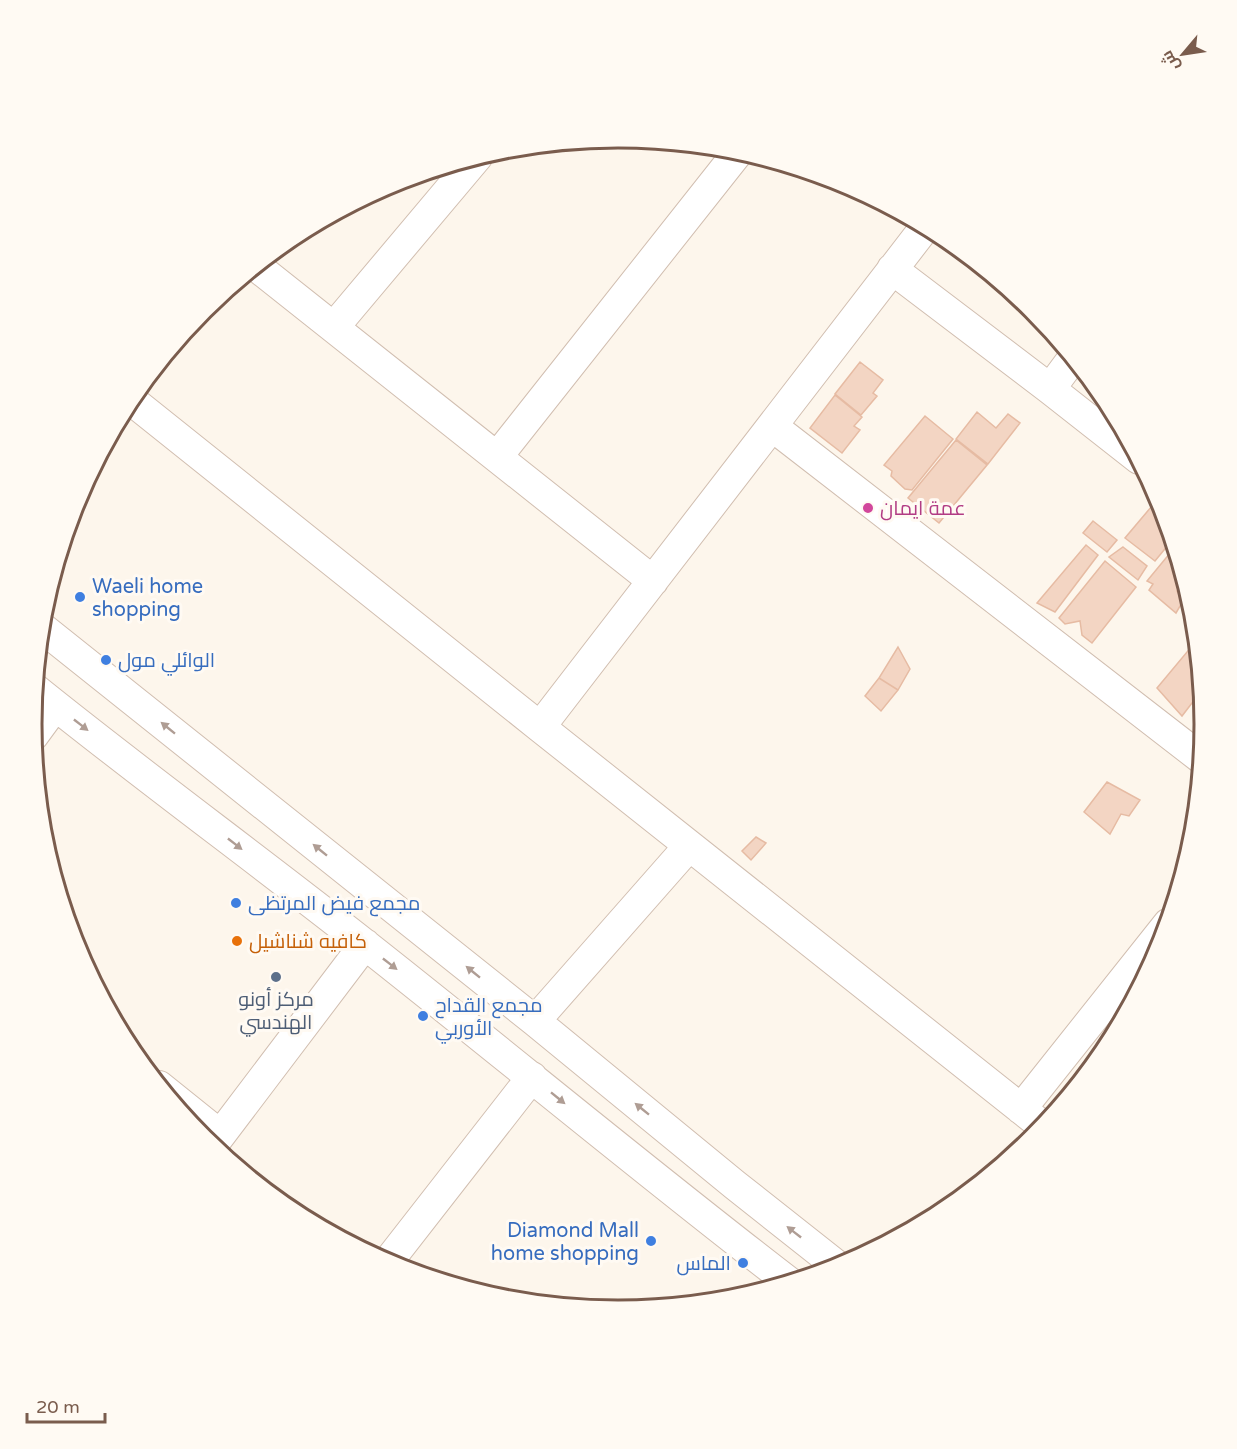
<svg xmlns="http://www.w3.org/2000/svg" width="1237" height="1449" font-family="'Varela Round',Cairo,sans-serif">
	<rect width="100%" height="100%" fill="#fdf6ec"/>
	<path fill="#f3d5c3" stroke="#e6bba3" stroke-width="1.5" d="M860,362L883,380L873,393L877,396L861,415L835,394Z
		M835,395L862,417L854,426L860,430L842,453L810,428Z
		M977,412L996,428L1008,414L1020,423L988,464L956,439Z
		M925,416L953,439L912,490L905,489L891,476L892,471L884,465Z
		M956,440L987,465L939,523L908,498Z
		M1157,500L1162,504L1173,539L1155,561L1125,538Z
		M1093,521L1117,540L1107,552L1083,533Z
		M1086,545L1098,555L1055,612L1037,603Z
		M1123,547L1147,566L1138,580L1109,557Z
		M1175,547L1185,580L1177,591L1183,601L1176,613L1149,590L1153,584L1147,581Z
		M1105,561L1136,587L1092,643L1082,635L1080,621L1065,624L1059,618Z
		M1197,640L1202,690L1182,716L1157,688Z
		M898,647L910,669L898,690L879,678Z
		M879,678L898,690L881,711L865,696Z
		M1107,782L1140,800L1129,816L1121,814L1110,834L1084,812Z
		M756,837L766,843L751,860L742,851Z"/>
	<g fill="none" stroke-linecap="round" stroke-linejoin="round">
		<defs>
			<path id="minor" d="M256,266L653,581
				M892,269L1050,389L1139,459
				M334,327L477,157
				M1050,389L1073,358
				M130,399L540,727L1044,1127
				M772,426L1202,759
				M497,457L739,151
				M41,627L535,1021L735,1185L840,1268
				M35,689C144,777 257,859 367,946C509,1058 647,1173 790,1283
				M540,727L926,226
				M33,736L55,706
				M535,1021L689,846
				M159,1086L220,1135
				M1021,1109L1168,924
				M212,1146L365,944
				M387,1263L532,1077"/>
		</defs>
		<use href="#minor" stroke="#d1beb0" stroke-width="32"/>
		<use href="#minor" stroke="#fff" stroke-width="30"/>
	</g>
	<defs><path id="oneway-solid" d="M-6-.8H1V-3.2L6.5 0L1 3.2V.8H-6Z" transform="scale(1.5)"/></defs>
	<g fill="#af9d94">
		<use href="#oneway-solid" transform="translate(81 725) rotate(38)"/>
		<use href="#oneway-solid" transform="translate(168 728) rotate(-141)"/>
		<use href="#oneway-solid" transform="translate(235 844) rotate(38)"/>
		<use href="#oneway-solid" transform="translate(320 850) rotate(-141)"/>
		<use href="#oneway-solid" transform="translate(390 964) rotate(38)"/>
		<use href="#oneway-solid" transform="translate(473 972) rotate(-141)"/>
		<use href="#oneway-solid" transform="translate(558 1098) rotate(39)"/>
		<use href="#oneway-solid" transform="translate(642 1109) rotate(-141)"/>
		<use href="#oneway-solid" transform="translate(794 1232) rotate(-142)"/>
	</g>
	<circle fill="#d1479c" stroke="#fffaf3" stroke-width="2" cx="868" cy="508" r="6"/>
	<g fill="#3f7fe0" stroke="#fffaf3" stroke-width="2">
		<circle cx="80" cy="597" r="6"/>
		<circle cx="106" cy="660" r="6"/>
		<circle cx="236" cy="903" r="6"/>
		<circle cx="423" cy="1016" r="6"/>
		<circle cx="651" cy="1241" r="6"/>
		<circle cx="743" cy="1263" r="6"/>
	</g>
	<circle fill="#e8710a" stroke="#fffaf3" stroke-width="2" cx="237" cy="941" r="6"/>
	<circle fill="#5c6f8a" stroke="#fffaf3" stroke-width="2" cx="276" cy="977" r="6"/>
	<g text-anchor="middle" stroke-width="6" stroke-linejoin="round" paint-order="stroke">
		<g font-size="20" fill="#b23c85" stroke="#fffaf3" text-anchor="start">
			<text x="880" y="515">عمة ايمان</text>
		</g>
		<g font-size="20" fill="#366cbe" stroke="#fffaf3" text-anchor="start">
			<text x="92" y="593">Waeli home<tspan x="92" dy="23">shopping</tspan></text>
			<text x="118" y="667">الوائلي مول</text>
			<text x="248" y="910">مجمع فيض المرتظى</text>
			<text x="435" y="1012">مجمع القداح<tspan x="435" dy="23">الأوربي</tspan></text>
			<text x="639" y="1237" text-anchor="end">Diamond Mall<tspan x="639" dy="23">home shopping</tspan></text>
			<text x="731" y="1270" text-anchor="end">الماس</text>
		</g>
		<g font-size="20" fill="#c56008" stroke="#fffaf3" text-anchor="start">
			<text x="249" y="948">كافيه شناشيل</text>
		</g>
		<g font-size="20" fill="#4e5e75" stroke="#fffaf3">
			<text x="276" y="1006">مركز أونو<tspan x="276" dy="23">الهندسي</tspan></text>
		</g>
	</g>
	<path d="M0 0H1237V1449H0ZM42 724a576 576 0 1 1 1152 0a576 576 0 1 1-1152 0Z" fill="#fffaf3" fill-rule="evenodd"/>
	<path fill="none" stroke="#7a5c4d" stroke-width="3" d="M42 724a576 576 0 1 1 1152 0a576 576 0 1 1-1152 0Z"/>
	<g transform="translate(1183 54) rotate(241)" stroke="#fffaf3" stroke-width="4.5" paint-order="stroke">
	<path d="M0-4.5L10 22L0 15L-10 22Z" fill="#7a5c4d"/>
	<text y="-9" font-size="16" font-weight="bold" text-anchor="middle" fill="#7a5c4d">ش</text>
	</g>
	<path d="M27 1413v9h78v-9" fill="none" stroke="#7a5c4d" stroke-width="3"/>
	<text x="36" y="1413" font-size="18" fill="#7a5c4d" stroke="#fffaf3" stroke-width="4.5" paint-order="stroke">20 m</text>
</svg>
